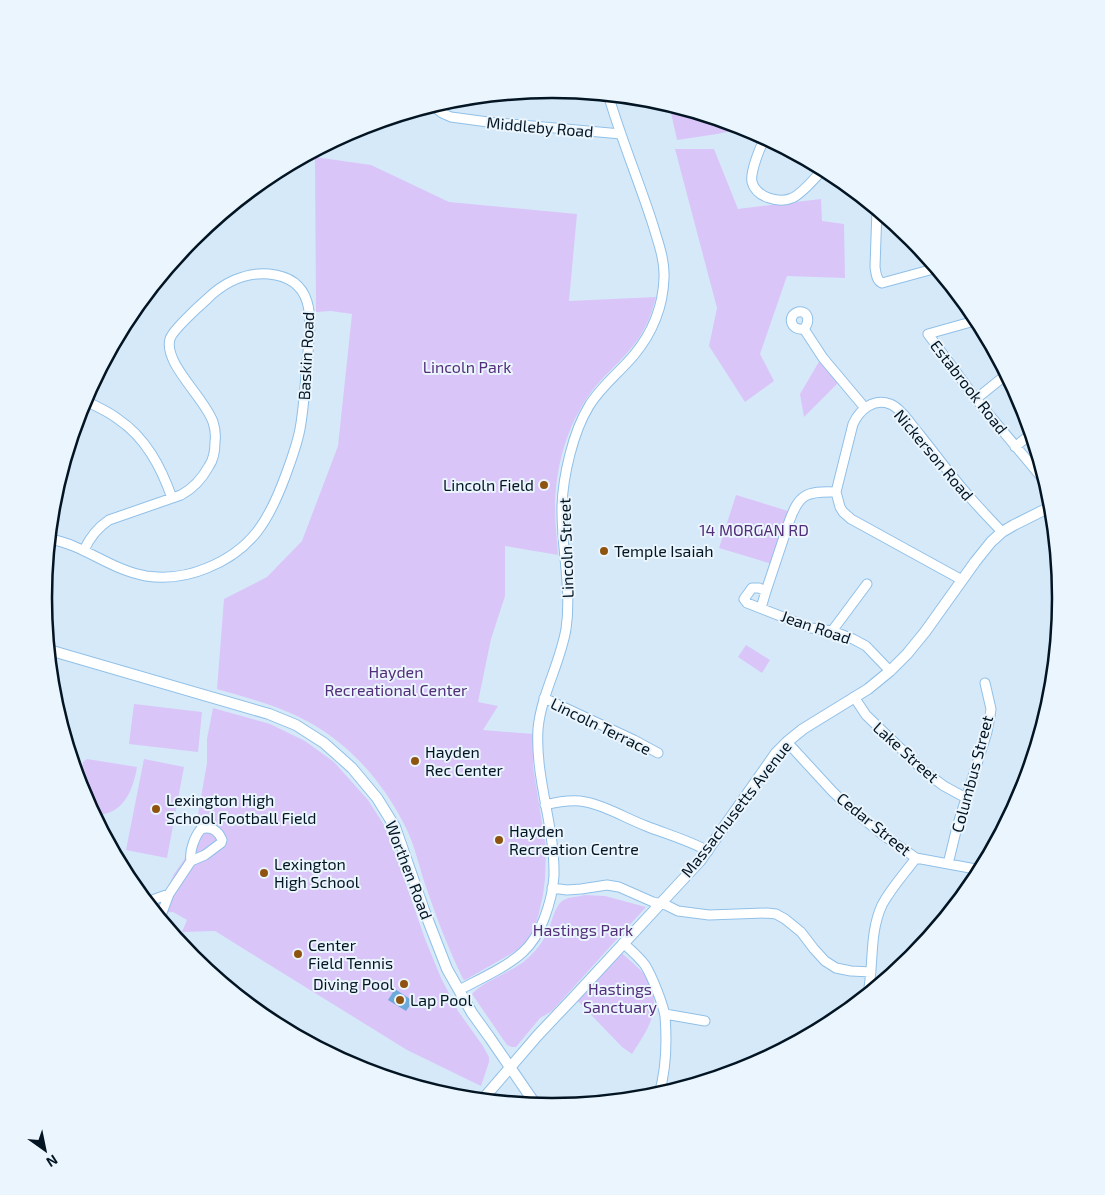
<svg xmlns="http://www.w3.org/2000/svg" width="1105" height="1195" font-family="'Exo 2',sans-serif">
	<rect width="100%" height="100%" fill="#d6e9f9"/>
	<path fill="#dac5f9" d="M669,104L747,128L717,134L677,140Z
		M675,149H714L738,209L821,199L822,221L844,224L845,278L787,276L760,354L774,381L745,402L709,346L717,308Z
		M315,157L371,165L449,202L577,214L569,301L656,297C653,308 650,319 644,329C632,353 608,370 592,391C567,424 555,468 555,509C555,524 557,540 558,555L505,546V596L491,639L478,702L498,706L483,730L533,734V766L546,848L545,879L543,895L538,917L534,929L527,941L519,949L509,955L465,980L463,979C448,948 436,916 425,884C419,866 415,847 407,830C384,782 347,740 299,717C273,704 244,697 217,689L224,599L267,577L302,541L338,446L352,314L331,311L316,312Z
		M820,360L839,382L804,417L800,394Z
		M736,495L788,511L772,564L719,548Z
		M746,645L770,660L762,673L738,657Z
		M134,704L202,712L198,752L129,744Z
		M213,708L270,724L305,741L334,762L368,800L384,825L400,867L425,939L441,978L458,1011L483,1046L489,1057V1062L481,1086L407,1050L215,931L182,932L187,920L173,912L156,913L174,874L184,860L191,846L195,832L207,763V739Z
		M87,759L137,767C133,791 123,815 95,815L82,792L79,780L83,762Z
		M144,759L184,767L167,858L126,850Z
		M584,895L605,896L646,907L552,1011L540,1018L516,1047H512L507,1045L472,994C487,978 516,972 532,954C539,947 546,937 549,928C553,919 554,908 562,901C567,897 578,897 584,895Z
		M617,949C628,959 640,968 648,979C650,982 651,986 652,990C660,1014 644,1035 632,1054L622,1047L574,997Z"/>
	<path fill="#6caada" d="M395,989L413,1001L406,1011L388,1000Z"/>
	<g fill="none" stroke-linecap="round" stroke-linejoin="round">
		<defs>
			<path id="minor" d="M432,105L442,113L451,117L488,122L621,134
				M766,138C760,145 750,173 752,182C756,197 779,204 792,198C802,194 816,177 824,168
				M877,209L875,267C876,273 876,280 882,283L937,268
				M978,320L928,334L976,399L1048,485
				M804,329C790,331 787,315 798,312C809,310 810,322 804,329L823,358L865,408
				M976,399L1007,374
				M84,400C95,406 108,411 118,419C146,438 161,467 172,498
				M1015,447L1032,433
				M50,539C84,545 111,570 146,576C167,579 188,576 207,568C252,550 269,520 285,477C291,461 297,445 300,429C304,407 305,385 307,363C310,326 320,279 269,274C245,272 223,283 206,300C198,307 172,331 170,339C163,363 205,398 213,422C215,428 216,435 215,442C215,451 214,459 209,466C202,479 194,488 181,495L109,520C97,528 90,537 84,550
				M962,580L851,519L843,512L840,507L836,492L853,424C860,409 874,398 890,404C901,408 912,426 920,435C936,455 951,476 968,495C979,508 991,520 1002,532
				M766,591L789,522C799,494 806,491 836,492
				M761,608L766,591L759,588H752L744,599L747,603L811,628L832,631L853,639L866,646L890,671
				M832,631L867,584
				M854,697L866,715L926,773L944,786L966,798
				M544,698L634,740L658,753
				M787,742L833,792L848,806L883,835L916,858L981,870
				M545,805C557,802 568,800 580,801C603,804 625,818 646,826C666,834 688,840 708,851
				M948,864L957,827L987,732L990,716L991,709L985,683
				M552,888L567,890L581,889L607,885L619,887L653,902L666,905L678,911L709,915L767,913L776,914L785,919L801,932L814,949L825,961L836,968L851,971L871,972
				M148,903L155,899L169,894
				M160,918L169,894L191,861L205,855L221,843L222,840C218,830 211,826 201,829C195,836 189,851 191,861
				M623,943C631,950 639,957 645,965C652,976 663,1004 665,1016C667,1041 666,1070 659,1094
				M459,990C478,980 507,967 523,952C533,943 539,932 544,919C549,906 553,891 554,876C555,826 535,779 538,729C541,695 560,664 566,629C572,588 561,547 562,506C563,476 573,432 589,406C601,386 619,373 634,355C653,332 663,307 664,278C665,260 658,242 653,225C639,181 621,139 608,94
				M868,993C874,965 869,933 882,905C891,888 905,873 916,858
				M665,1014L705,1021
				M353,1065L361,1068"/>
			<path id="major" d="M49,650L269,714L296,725L324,743L352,768L377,798L395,827L424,910L447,969L472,1013L490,1038L536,1105
				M483,1099L538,1035L574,997L700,861L776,753L787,742L803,729L868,689L890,671L907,654L925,632L975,562L991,542L1002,532L1014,525L1052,506"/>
		</defs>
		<use href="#minor" stroke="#90c0e8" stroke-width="11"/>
		<use href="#major" stroke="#90c0e8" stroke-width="12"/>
		<use href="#minor" stroke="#fff" stroke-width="9"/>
		<use href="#major" stroke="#fff" stroke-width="10"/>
	</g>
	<g fill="#8e540f" stroke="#ebf5fd" stroke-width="2">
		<circle cx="544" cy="485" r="5"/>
		<circle cx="604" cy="551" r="5"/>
		<circle cx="415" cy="761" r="5"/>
		<circle cx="156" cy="809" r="5"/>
		<circle cx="499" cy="840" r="5"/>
		<circle cx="264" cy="873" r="5"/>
		<circle cx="298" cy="954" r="5"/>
		<circle cx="404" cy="984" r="5"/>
		<circle cx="400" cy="1000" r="5"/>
	</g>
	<g text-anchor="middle" stroke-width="4" stroke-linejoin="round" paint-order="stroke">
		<g font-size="16" fill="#031523" stroke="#ebf5fd">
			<text transform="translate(540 127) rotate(5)" y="6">Middleby Road</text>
			<text transform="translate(306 356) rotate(-87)" y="6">Baskin Road</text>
			<text transform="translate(969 387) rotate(52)" y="6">Estabrook Road</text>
			<text transform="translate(934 455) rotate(50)" y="6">Nickerson Road</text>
			<text transform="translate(566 548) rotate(-92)" y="6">Lincoln Street</text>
			<text transform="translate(816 627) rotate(19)" y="6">Jean Road</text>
			<text transform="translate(601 726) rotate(26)" y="6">Lincoln Terrace</text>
			<text transform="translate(906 752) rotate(42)" y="6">Lake Street</text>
			<text transform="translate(972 774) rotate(-75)" y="6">Columbus Street</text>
			<text transform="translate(736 809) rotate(-52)" y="6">Massachusetts Avenue</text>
			<text transform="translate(874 824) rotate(39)" y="6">Cedar Street</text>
			<text transform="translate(409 870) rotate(69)" y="6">Worthen Road</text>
		</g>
		<g font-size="16" fill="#532e7a" stroke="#ebf5fd">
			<text x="467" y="373">Lincoln Park</text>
			<text x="754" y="536">14 MORGAN RD</text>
			<text x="396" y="678">Hayden<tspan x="396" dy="18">Recreational Center</tspan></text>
			<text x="583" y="936">Hastings Park</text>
			<text x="620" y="995">Hastings<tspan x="620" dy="18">Sanctuary</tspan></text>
		</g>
		<g font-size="16" fill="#031523" stroke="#ebf5fd" text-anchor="start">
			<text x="534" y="491" text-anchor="end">Lincoln Field</text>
			<text x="614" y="557">Temple Isaiah</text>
			<text x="425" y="758">Hayden<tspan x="425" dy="18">Rec Center</tspan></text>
			<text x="166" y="806">Lexington High<tspan x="166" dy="18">School Football Field</tspan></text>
			<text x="509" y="837">Hayden<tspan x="509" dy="18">Recreation Centre</tspan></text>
			<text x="274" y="870">Lexington<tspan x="274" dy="18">High School</tspan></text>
			<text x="308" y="951">Center<tspan x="308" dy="18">Field Tennis</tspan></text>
			<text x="394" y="990" text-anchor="end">Diving Pool</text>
			<text x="410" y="1006">Lap Pool</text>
		</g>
	</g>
	<path d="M0 0H1105V1195H0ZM52 598a500 500 0 1 1 1000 0a500 500 0 1 1-1000 0Z" fill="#ebf5fd" fill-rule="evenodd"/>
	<path fill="none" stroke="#031523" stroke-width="2.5" d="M52 598a500 500 0 1 1 1000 0a500 500 0 1 1-1000 0Z"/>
	<g transform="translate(45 1150) rotate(147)" stroke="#ebf5fd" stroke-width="4" paint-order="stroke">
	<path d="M0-4L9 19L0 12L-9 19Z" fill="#031523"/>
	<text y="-8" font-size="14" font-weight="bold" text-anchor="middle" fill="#031523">N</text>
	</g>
</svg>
